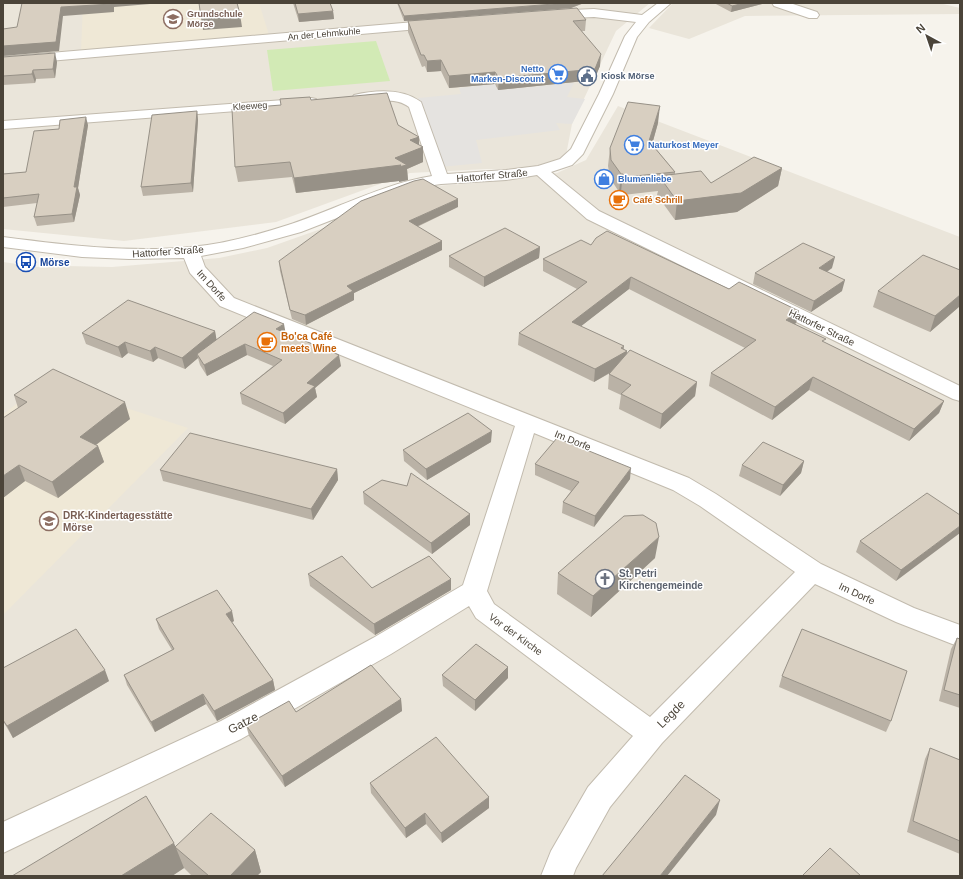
<svg xmlns="http://www.w3.org/2000/svg" width="963" height="879" font-family="Helvetica,sans-serif">
	<rect width="100%" height="100%" fill="#f6f3ec"/>
	<path fill="#eae5da" d="M3,3H650L616,31L572,124L566,155L547,164L513,170L487,169L410,173L276,222L124,241L3,229Z
		M673,3H939L960,8V14L745,16L689,39L649,28Z
		M618,106L960,237V876H3V262L37,267L66,266L112,267L219,258L267,248L352,218L402,197L437,186L488,182L557,173L586,160Z"/>
	<path fill="#efe8d6" d="M83,3H259L269,35L81,51Z
		M46,382L188,428L3,615V414Z"/>
	<path fill="#d2eab5" d="M376,41L390,81L273,91L267,50Z"/>
	<path fill="#e5e3e0" d="M574,83L567,97L585,99L572,124L556,123L560,130L476,140L482,163L440,167L418,98L461,94L459,88L495,84L498,90Z"/>
	<g fill="none" stroke-linecap="round" stroke-linejoin="round">
		<defs>
			<path id="minor" d="M658,3H671L649,22L637,37L613,94L583,154L572,165L551,172L599,211L960,386V401L953,399L587,219L537,175L506,180L441,184L414,188L301,232L243,248L201,256L205,267L234,298L689,478L716,494L821,564L914,608L960,625V647L896,622L815,584L662,743L610,807L576,868L573,876H541L551,851L588,787L633,736L476,618L469,606L391,654L241,739L3,853V822L221,721L373,638L463,585L515,426L220,306L190,273L184,258L129,259L82,257L3,247V237C65,245 128,253 191,247C224,244 257,235 288,225C337,209 382,184 432,176L409,107C392,94 373,106 354,101L352,98L354,95C376,90 402,88 421,102L447,174L506,170L538,166L560,159L571,149L599,94L625,36L636,22L594,17L550,19L546,18L544,15L546,12L550,11L594,9L642,15ZM534,433L673,490L700,506L795,572L650,717L494,604L487,591Z
				M772,3H790L817,12L819,15L817,18H809L774,6Z
				M438,20L442,21L444,24L442,27L3,65V57Z
				M311,98L316,99L318,102L316,105L3,129V121Z"/>
		</defs>
		<use href="#minor" stroke="#c2bbae" stroke-width="2"/>
		<use href="#minor" fill="#fff" fill-rule="evenodd"/>
	</g>
	<path fill="#bab2a6" d="M293,3H330L333,11L334,19L299,22Z
		M397,3H584L571,8L457,17L586,20L585,31H582L600,66L594,80L498,90L495,84L449,88L441,71L427,72L425,66L422,67L408,32V21H404Z
		M714,3H766L731,12Z
		M3,57L57,62L55,78L36,79L35,83L3,85Z
		M311,100L398,125L419,137V145L423,147V162L407,169L408,180L399,182V181L296,193L292,177L238,182L235,167L281,105Z
		M197,111L198,120L193,192L143,196L141,187Z
		M658,123L652,144L675,172V174L711,183L782,168L778,186L737,212L675,220L657,195L658,191L623,195L621,192H619L610,178L608,166L610,148Z
		M88,125L78,188L80,195L74,222L37,226L34,217L37,203L3,207V174L26,172L59,129Z
		M458,207L417,227L442,241V250L354,293V300L306,325L292,319L280,271L279,261Z
		M591,245L799,311L796,323L795,324L825,343L944,401L939,413L909,441L809,390L772,420L709,386L711,373L745,348L629,289L581,326L627,351V354L697,382L695,396L660,429L619,409L621,395L608,389L609,374L612,372L594,382L518,345L519,333L577,289L543,271V259Z
		M540,247L539,258L484,287L449,267V256Z
		M832,268L827,272L842,291L811,312L753,284L755,273Z
		M960,270V306L930,332L873,307L878,291Z
		M215,331L216,340L285,333L341,366L315,388L317,397L285,424L242,404L240,393L273,366L247,355L207,376L200,365L198,358L185,369L158,358L153,362L128,353L122,358L86,344L82,333Z
		M14,395L130,419L96,445L98,446L104,462L58,498L25,481L3,498L18,408Z
		M491,442L427,480L404,461L403,450Z
		M804,461L801,473L780,496L739,476L742,465Z
		M535,464L630,479L594,527L562,513L563,502L571,491L535,475Z
		M337,469L338,480L313,520L163,481L160,470Z
		M363,492L470,514V525L432,554L364,504Z
		M960,515L896,581L856,552L860,541Z
		M655,558L591,617L557,594L558,573Z
		M308,574L372,588L451,590L375,635L310,586Z
		M156,619L234,621L232,622L273,680L275,690L217,721L206,704L155,732L127,685L124,675L172,650L159,629Z
		M957,638L960,639V708L939,701L951,649Z
		M508,667V678L475,711L443,686L442,675Z
		M3,668L109,681L13,738L3,721Z
		M782,676L891,721L886,732L779,687Z
		M401,699L402,711L285,787L249,736L246,725L296,712Z
		M930,748L960,760V854L907,832L925,759Z
		M370,783L489,808L442,843L426,824L406,838L371,793Z
		M175,847L255,850L261,872L257,876H192L184,868L172,876H12Z"/>
	<path fill="#979187" d="M112,3H162L114,7V12L63,16L59,51L3,56V46L61,7Z
		M566,3H584L571,8L404,21V16Z
		M744,3H766L731,12L732,6Z
		M333,11L334,19L299,22L298,14Z
		M240,14L242,27L203,30L201,18Z
		M55,53L57,62L55,78L53,69Z
		M601,54L600,66L594,80L498,90L499,78Z
		M441,60V71L427,72V61Z
		M33,70L36,79L35,83L32,74Z
		M495,72V84L449,88V76Z
		M660,106L658,123L648,159L649,141Z
		M197,111L198,120L193,192L191,183Z
		M86,117L88,125L78,188L80,195L74,222L72,214L74,187Z
		M419,137V149L423,147V162L407,169L408,180L399,182V181L296,193L294,178L395,158L410,140Z
		M782,168L778,186L737,212L675,220L677,201Z
		M621,174H623L621,192H619Z
		M458,199V207L409,230V221Z
		M442,241V250L354,293V300L306,325L305,315L347,286Z
		M540,247L539,258L484,287V277Z
		M835,257L832,268L816,279L819,268Z
		M631,277L629,289L571,334L572,322Z
		M845,280L842,291L811,312L814,301Z
		M960,295V306L930,332L935,316Z
		M799,311L796,323L783,332L786,320Z
		M284,324L286,335L276,329Z
		M215,331L217,342L197,354L198,358L185,369L182,358Z
		M125,342L128,353L122,358L118,347Z
		M245,344L247,355L207,376L204,365Z
		M624,346L623,353L627,351L626,363L594,382L595,369Z
		M155,347L158,358L153,362L150,351Z
		M339,355L341,366L315,388L317,397L285,424L283,413L307,383Z
		M813,377L809,390L772,420L775,407Z
		M697,382L695,396L660,429L662,414Z
		M944,401L939,413L909,441L914,429Z
		M125,402L130,419L85,453L80,437Z
		M492,431L491,442L427,480L426,469Z
		M98,446L104,462L58,498L52,482Z
		M804,461L801,473L780,496L783,485Z
		M19,465L25,481L3,498V476Z
		M631,468L630,479L594,527L595,516Z
		M337,469L338,480L313,520L311,509Z
		M470,514V525L432,554L431,543Z
		M960,526V533L896,581L901,570Z
		M659,537L655,558L591,617L593,596Z
		M451,579V590L375,635L374,624Z
		M232,611L234,621L229,624L226,614Z
		M508,667V678L475,711V700Z
		M105,670L109,681L13,738L7,726Z
		M273,680L275,690L217,721L214,711Z
		M203,694L206,704L155,732L151,722Z
		M401,699L402,711L285,787L282,776Z
		M489,797V808L442,843L441,833Z
		M720,800L716,815L667,876H660Z
		M425,813L426,824L406,838L405,828Z
		M174,843L184,868L172,876H121Z
		M255,850L261,872L257,876H230Z"/>
	<path fill="#d8cfc1" stroke="#979187" d="M22,3H112V4L61,7L56,42L3,46V29L17,27Z
		M199,3H237L240,14L201,18Z
		M295,3H330L333,11L298,14Z
		M398,3H566L404,16Z
		M727,3H744L732,6Z
		M577,8L586,20L573,21L601,54L595,69L499,78L495,72L449,76L441,60L427,61L424,55H421L408,21Z
		M55,53L53,69L33,70L32,74L3,76V57Z
		M387,93L398,125L419,137L410,140L423,147L395,158L407,165L398,167L401,165L294,178L290,162L235,167L232,109L281,105L280,99L310,97L311,100Z
		M628,102L660,106L649,141L675,172L625,177L623,174H621L611,160L610,148Z
		M197,111L191,183L141,187L152,115Z
		M86,117L74,187H77L72,214L34,217L39,194L3,198V174L26,172L34,131L59,129L60,120Z
		M754,157L782,168L741,193L677,201L659,176L701,171L711,183Z
		M423,179L458,199L409,221L442,241L347,286L353,291L305,315L290,310L279,261L361,201L414,181Z
		M505,228L540,247L484,277L449,256Z
		M607,231L729,289L739,282L799,311L786,320L826,339L822,341L944,401L914,429L813,377L775,407L711,373L756,340L631,277L572,322L624,346L621,348L627,351L595,369L519,333L587,282L543,259L581,240L591,245L596,238Z
		M803,243L835,257L819,268L845,280L814,301L755,273Z
		M923,255L960,270V295L935,316L878,291Z
		M128,300L215,331L182,358L155,347L150,351L125,342L118,347L82,333Z
		M254,312L284,324L276,329L339,355L307,383L315,386L283,413L240,393L282,360L245,344L204,365L197,354Z
		M630,350L697,382L662,414L621,394L631,385L609,374Z
		M53,369L125,402L80,437L98,446L52,482L19,465L3,476V418L27,402L14,395Z
		M468,413L492,431L426,469L403,450Z
		M190,433L337,469L311,509L160,470Z
		M557,438L631,468L595,516L563,502L579,482L535,464Z
		M763,442L804,461L783,485L742,465Z
		M411,473L470,514L431,543L363,492L382,480L407,486Z
		M927,493L960,515V526L901,570L860,541Z
		M643,515L656,523L659,537L593,596L558,573L624,516Z
		M342,556L372,588L429,556L451,579L374,624L308,574Z
		M217,590L232,611L226,614L273,680L214,711L203,694L151,722L124,675L174,649L156,619Z
		M76,629L105,670L7,726L3,720V668Z
		M802,629L907,671L891,721L782,676Z
		M957,638L960,639V695L944,690Z
		M476,644L508,667L475,700L442,675Z
		M371,665L401,699L282,776L246,725L289,701L296,712Z
		M436,737L489,797L441,833L425,813L405,828L370,783Z
		M930,748L960,760V841L913,821Z
		M685,775L720,800L660,876H602Z
		M146,796L174,843L121,876H12Z
		M211,813L255,850L230,876H209L175,847Z
		M830,848L861,876H802Z"/>
	<defs>
		<symbol id="school-ring" viewBox="-11 -11 22 22"><circle r="9.5" fill="#fff" stroke="#8d6e63" stroke-width="1.5"/><path d="M0-5L7-2L0 1L-7-2ZM-4 1L0 2.5L4 1V4Q0 6-4 4Z" fill="#8d6e63"/></symbol>
		<symbol id="supermarket-ring" viewBox="-11 -11 22 22"><circle r="9.5" fill="#fff" stroke="#3f7fe0" stroke-width="1.5"/><path d="M-6-5.5h2.5l.6 2H6L4.5 2H-2.5L-4.4-4H-6ZM-1.5 3.2a1.3 1.3 0 1 0 .1 0ZM3 3.2a1.3 1.3 0 1 0 .1 0Z" fill="#3f7fe0"/></symbol>
		<symbol id="civic-ring" viewBox="-11 -11 22 22"><circle r="9.5" fill="#fff" stroke="#5c6f8a" stroke-width="1.5"/><path d="M-.6-6.5H3V-4.5H.6V-3L4-1V1h2V6H-6V1h2V-1L-.6-3ZM-1.2 2.5V6h2.4V2.5Z" fill="#5c6f8a"/></symbol>
		<symbol id="shop-ring" viewBox="-11 -11 22 22"><circle r="9.5" fill="#fff" stroke="#3f7fe0" stroke-width="1.5"/><path d="M-5-2.5h2.3a2.7 3.5 0 0 1 5.4 0H5L5.5 6h-11ZM-1.5-2.5h3a1.5 2.3 0 0 0-3 0Z" fill="#3f7fe0"/></symbol>
		<symbol id="cafe-ring" viewBox="-11 -11 22 22"><circle r="9.5" fill="#fff" stroke="#e8710a" stroke-width="1.5"/><path d="M-5.5-4.5H6V0H3Q3 3.5 0 3.5H-2.5Q-5.5 3.5-5.5 0ZM3-3.2v2h1.7v-2ZM-6 4.5H4V6H-6Z" fill="#e8710a"/></symbol>
		<symbol id="bus-ring" viewBox="-11 -11 22 22"><circle r="9.5" fill="#fff" stroke="#1a4fb4" stroke-width="1.5"/><path d="M-5-6H5V4H4V6H2V4H-2V6H-4V4H-5ZM-3.5-4V0h7V-4ZM-3.5 1.2v1.5H-2V1.2ZM2 1.2v1.5H3.5V1.2Z" fill="#1a4fb4"/></symbol>
		<symbol id="church-ring" viewBox="-11 -11 22 22"><circle r="9.5" fill="#fff" stroke="#6b7280" stroke-width="1.5"/><path d="M-1.2-6h2.4v3.5h3.3v2.4h-3.3V6h-2.4V-.1h-3.3v-2.4h3.3Z" fill="#6b7280"/></symbol>
	</defs>
	<g fill-rule="evenodd">
		<use href="#school-ring" x="162" y="8" width="22" height="22"/>
		<use href="#supermarket-ring" x="547" y="63" width="22" height="22"/>
		<use href="#civic-ring" x="576" y="65" width="22" height="22"/>
		<use href="#supermarket-ring" x="623" y="134" width="22" height="22"/>
		<use href="#shop-ring" x="593" y="168" width="22" height="22"/>
		<use href="#cafe-ring" x="608" y="189" width="22" height="22"/>
		<use href="#bus-ring" x="15" y="251" width="22" height="22"/>
		<use href="#cafe-ring" x="256" y="331" width="22" height="22"/>
		<use href="#school-ring" x="38" y="510" width="22" height="22"/>
		<use href="#church-ring" x="594" y="568" width="22" height="22"/>
	</g>
	<g text-anchor="middle" stroke-width="3" stroke-linejoin="round" paint-order="stroke">
		<g font-size="9" font-weight="bold" fill="#785e54" stroke="#fff" text-anchor="start">
			<text x="187" y="17">Grundschule<tspan x="187" dy="10">Mörse</tspan></text>
		</g>
		<g font-size="9" fill="#4b4439" stroke="#fff">
			<text transform="translate(324 34) rotate(-5)" y="3">An der Lehmkuhle</text>
			<text transform="translate(250 106) rotate(-4)" y="3">Kleeweg</text>
		</g>
		<g font-size="9" font-weight="bold" fill="#366cbe" stroke="#fff" text-anchor="start">
			<text x="544" y="72" text-anchor="end">Netto<tspan x="544" dy="10">Marken-Discount</tspan></text>
			<text x="648" y="148">Naturkost Meyer</text>
			<text x="618" y="182">Blumenliebe</text>
		</g>
		<g font-size="9" font-weight="bold" fill="#4e5e75" stroke="#fff" text-anchor="start">
			<text x="601" y="79">Kiosk Mörse</text>
		</g>
		<g font-size="9" font-weight="bold" fill="#c56008" stroke="#fff" text-anchor="start">
			<text x="633" y="203">Café Schrill</text>
		</g>
		<g font-size="10" fill="#4b4439" stroke="#fff">
			<text transform="translate(492 175) rotate(-5)" y="4">Hattorfer Straße</text>
			<text transform="translate(168 251) rotate(-4)" y="4">Hattorfer Straße</text>
			<text transform="translate(212 285) rotate(48)" y="4">Im Dorfe</text>
			<text transform="translate(822 327) rotate(26)" y="4">Hattorfer Straße</text>
			<text transform="translate(573 440) rotate(22)" y="4">Im Dorfe</text>
			<text transform="translate(857 593) rotate(25)" y="4">Im Dorfe</text>
			<text transform="translate(516 634) rotate(36)" y="4">Vor der Kirche</text>
		</g>
		<g font-size="10" font-weight="bold" fill="#164399" stroke="#fff" text-anchor="start">
			<text x="40" y="266">Mörse</text>
		</g>
		<g font-size="10" font-weight="bold" fill="#c56008" stroke="#fff" text-anchor="start">
			<text x="281" y="340">Bo'ca Café<tspan x="281" dy="12">meets Wine</tspan></text>
		</g>
		<g font-size="10" font-weight="bold" fill="#785e54" stroke="#fff" text-anchor="start">
			<text x="63" y="519">DRK-Kindertagesstätte<tspan x="63" dy="12">Mörse</tspan></text>
		</g>
		<g font-size="10" font-weight="bold" fill="#5b616d" stroke="#fff" text-anchor="start">
			<text x="619" y="577">St. Petri<tspan x="619" dy="12">Kirchengemeinde</tspan></text>
		</g>
		<g font-size="12" fill="#4b4439" stroke="#fff">
			<text transform="translate(671 714) rotate(-45)" y="4">Legde</text>
			<text transform="translate(243 723) rotate(-28)" y="4">Gatze</text>
		</g>
	</g>
	<rect width="963" height="879" fill="none" stroke="#4b4439" stroke-width="8"/>
	<g transform="translate(927 36) rotate(320)" stroke="#ffffff" stroke-width="3" paint-order="stroke">
	<path d="M0-3L7 15L0 10L-7 15Z" fill="#4b4439"/>
	<text y="-6" font-size="11" font-weight="bold" text-anchor="middle" fill="#4b4439">N</text>
	</g>
</svg>
